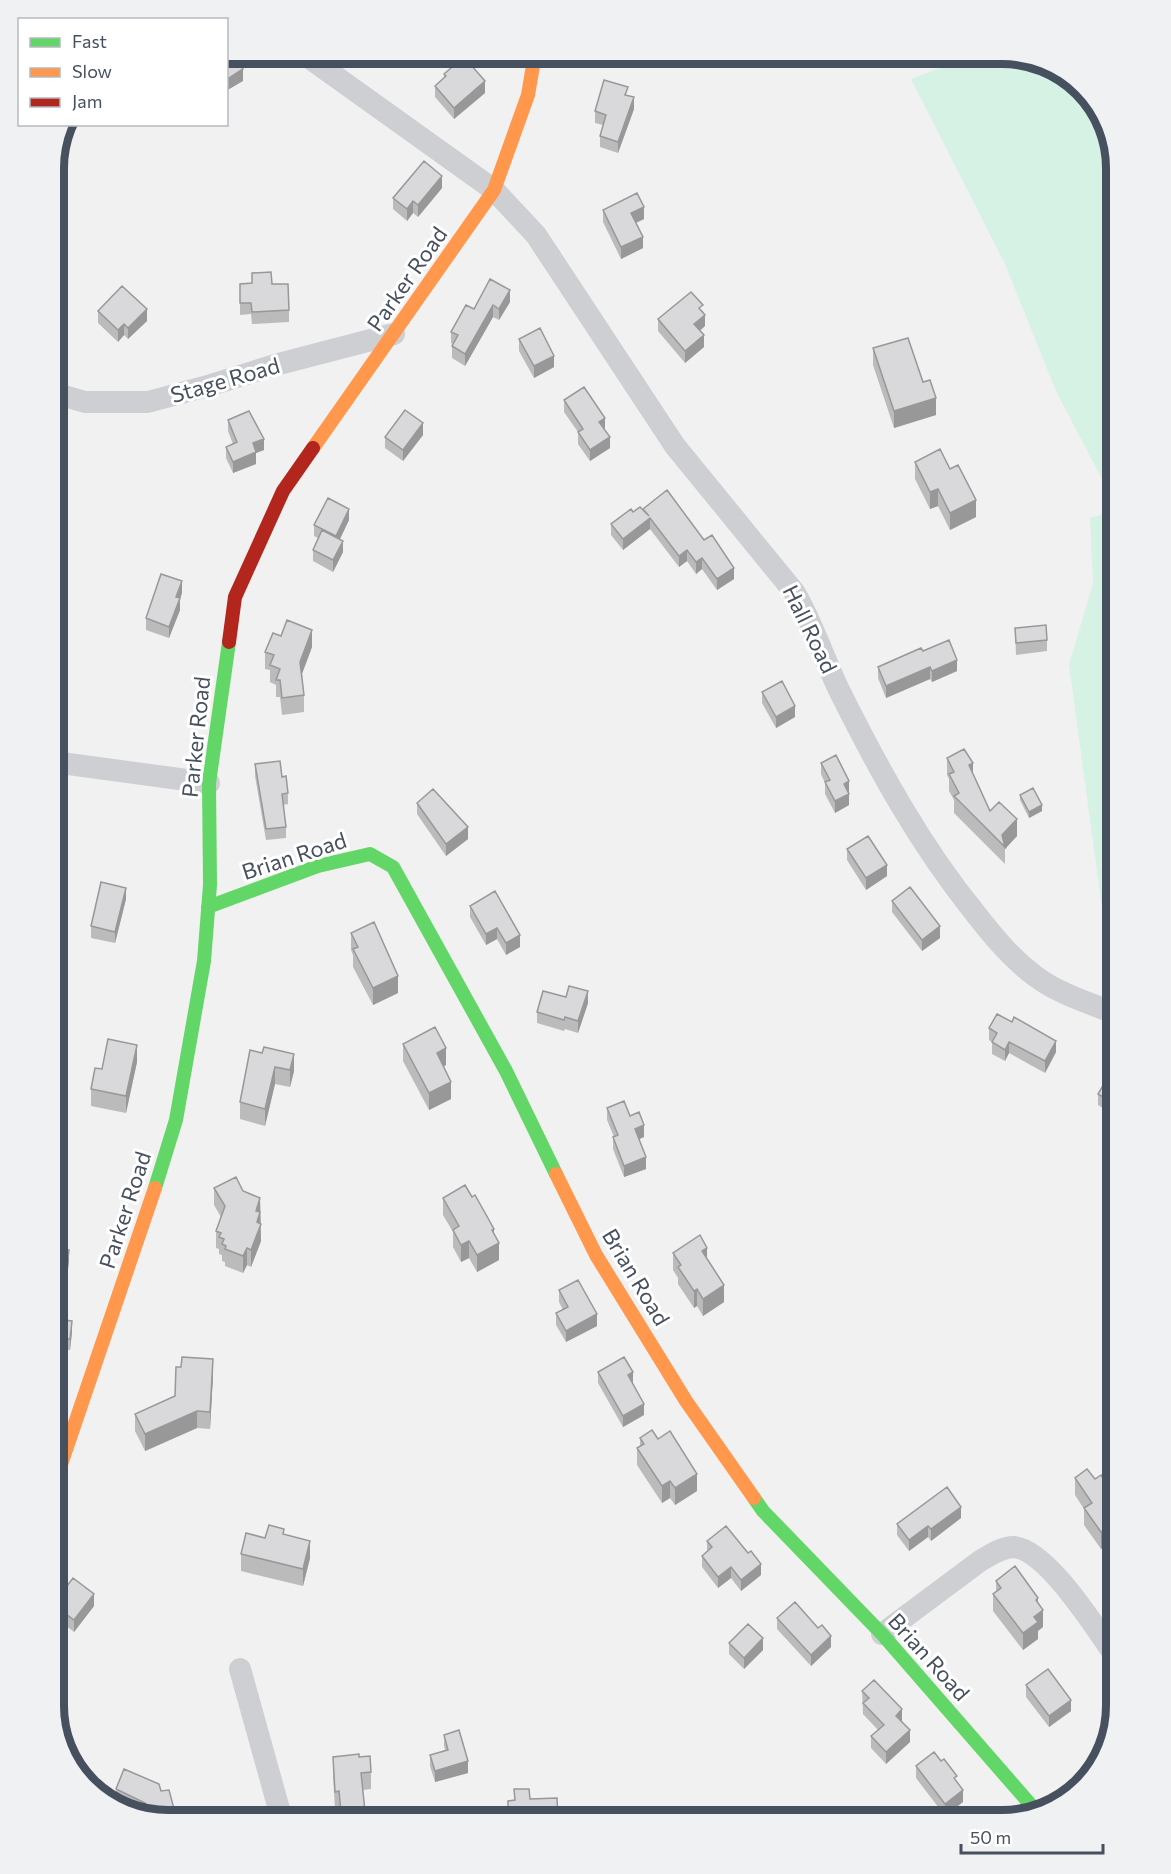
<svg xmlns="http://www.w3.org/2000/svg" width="1171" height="1874" font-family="Commissioner,sans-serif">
	<rect width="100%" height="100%" fill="#f2f1f1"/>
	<path fill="#d5f2e4" d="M976,54H1010L1066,73L1105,118L1117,169V508L1056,391L1005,264L911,79Z
		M1117,510V628L1103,678L1117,808V988L1101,901L1069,665L1093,583L1090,518Z"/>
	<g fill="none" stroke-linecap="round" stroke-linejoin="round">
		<path stroke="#cdcfd2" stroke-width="22" d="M304,54L494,190L536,235L675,446L795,593C813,624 824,659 840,692C879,770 920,845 975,913C993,936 1011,958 1035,976C1059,994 1089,1003 1117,1014
			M54,393L85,402H148L211,385L275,365L394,334
			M54,762L209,783
			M882,1634L980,1561C990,1555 1002,1547 1014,1547C1048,1550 1097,1631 1117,1658
			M240,1669L282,1820"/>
		<path stroke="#63d668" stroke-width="14" d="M208,907L318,866L370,854L393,867L506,1071L556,1174
			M155,1188L176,1120L204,961L210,885L209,783L229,642
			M754,1498L763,1511L882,1634L1037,1812"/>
		<path stroke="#ff974d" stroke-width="14" d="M313,448L494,190L528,95L535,54
			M556,1174L596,1255L686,1401L754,1498
			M54,1485L155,1188"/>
		<path stroke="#b3261e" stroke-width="14" d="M229,642L235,597L283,491L313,448"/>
	</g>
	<path fill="#bbbbbc" d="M329,54H340L336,60Z
		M444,74L485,93L454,119L435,97V86L444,78Z
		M628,95L634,109L618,153L600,147V136L603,125L595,123V111Z
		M442,188L418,217L413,213L407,221L393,209V198Z
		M603,210L644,219L636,223L643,248L621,259L603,222Z
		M240,284H272L289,310V322L252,324L251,314L240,315Z
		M510,302L499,320L493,317L465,366L452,358V346L453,344L451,343V332L474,309Z
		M98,311L147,321L128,339L124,335L118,342L98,323Z
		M703,311L705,326L700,331L704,347L685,363L658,331V319Z
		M519,339L554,367L534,378L519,351Z
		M873,348L923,382L936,415L894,428L873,365Z
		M564,400L605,430L610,448L590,461L578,444V432L564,412Z
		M228,420L264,450L256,453V464L233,473L226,458V447L233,444L228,431Z
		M423,435L403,461L385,448V437Z
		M915,462L976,517L950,530L938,506L930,509L915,479Z
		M643,510L704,540L734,579L717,590L702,569L696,574L687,561L679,567L650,529L623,550L611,535V524L633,512Z
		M349,520L340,539L343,552L333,572L313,561V550L318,538L314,536V525Z
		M182,593L180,599V610L169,638L146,630V618Z
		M1015,628L1047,640V651L1016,655Z
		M312,647L302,674L304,695V712L282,715L280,697H276V685L270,682V670L265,669V652Z
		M923,651L957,671L932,682L930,679L886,698L878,678V667Z
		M762,692L795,717L776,728L762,703Z
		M947,758L973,774L990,811L1017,836L1005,849V864L954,813V800L949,791V779L947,775Z
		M821,763L849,792L848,793L849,805L835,813L825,794V783L821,774Z
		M255,764L282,777L288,793V804L283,805L286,827V838L266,840L255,776Z
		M1020,795L1042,811L1029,818L1020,800Z
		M417,803L468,839L446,856L417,814Z
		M847,849L887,876L866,890L847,860Z
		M126,899L115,943L91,938V926Z
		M892,901L940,938L922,951L892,912Z
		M470,906L520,947L506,955L497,939L486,945L470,917Z
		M351,933L398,993L373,1005L353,967V955L351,950Z
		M566,997L588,1003L578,1033L565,1029L564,1031L537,1023V1012Z
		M989,1028L1056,1052L1045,1073L1009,1053L1005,1061L992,1054V1042L989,1040Z
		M403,1044L446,1065L444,1066L451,1099L429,1110L403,1061Z
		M250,1050L294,1071L290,1087L275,1084L265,1126L240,1119V1102Z
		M137,1062L126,1113L91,1106V1089L102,1069Z
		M1117,1082V1117L1098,1105V1094Z
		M607,1108L630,1116L644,1137L639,1139L646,1169L624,1177L613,1149V1137H614L607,1120Z
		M214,1188L243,1191L260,1198L261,1241L251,1267L247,1265L243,1273L225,1266V1262L222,1261V1255L219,1254V1249L216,1248V1231L221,1217L214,1205Z
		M443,1198L494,1235L499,1260L477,1272L469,1258L461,1262L453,1247V1232L443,1215Z
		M54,1248L69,1261L65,1293H61L58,1319L72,1332L70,1350H65V1359L54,1358Z
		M673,1253L707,1258L724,1302L703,1316L697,1306L694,1308L678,1284V1278L673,1270Z
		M559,1290L597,1326L566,1342L556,1325V1313L563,1310L559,1302Z
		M598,1372L644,1415L623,1427L598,1383Z
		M213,1376L210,1429L197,1428L145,1451L135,1431V1414L175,1396Z
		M640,1438L658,1439L697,1491L675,1505L670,1498L662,1503L637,1465V1448L640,1447Z
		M1075,1478L1095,1479L1117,1499V1554L1109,1543L1101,1549L1084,1525V1509L1075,1495Z
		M961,1518L931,1541L928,1537L909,1551L897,1535V1524Z
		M284,1534L310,1558L303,1586L241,1571V1554L265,1538Z
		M707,1541L748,1553L761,1575L741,1591L731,1578L718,1588L702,1567V1556L707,1551Z
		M996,1581L1038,1603L1043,1627L1038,1631V1639L1023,1650L993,1611V1594L996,1592Z
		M54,1603L94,1606L74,1632L54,1616Z
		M777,1618L818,1628L831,1647L811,1666L777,1629Z
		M729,1643L763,1650L744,1669L729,1654Z
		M1026,1685L1071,1711L1049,1727L1026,1697Z
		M862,1691L902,1721L910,1742L886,1764L871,1748V1736L878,1730L863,1714Z
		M444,1735L468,1773L435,1782L430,1766V1755L445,1750L444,1746Z
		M333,1757H359L371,1772V1789L363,1790L365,1820H340L339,1808L335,1809L333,1774Z
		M916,1766L957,1782L963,1802L945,1816L916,1778Z
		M116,1789L161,1791L162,1820L116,1804Z"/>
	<path fill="#989899" d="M336,54H340L336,60Z
		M243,69V81L226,91V80Z
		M485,81V93L454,119V108Z
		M634,97V109L618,153V142Z
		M442,176V188L418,217V205Z
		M413,201V213L407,221V209Z
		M644,207V219L631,225V213Z
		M643,237V248L621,259V247Z
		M510,290V302L499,320V309Z
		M493,305V317L465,366V354Z
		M147,309V321L128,339V328Z
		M705,315V326L694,335V324Z
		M124,324V335L118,342V330Z
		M704,335V347L685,363V351Z
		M554,356V367L534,378V366Z
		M936,398V415L894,428V411Z
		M605,418V429L599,422Z
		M423,423V435L403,461V450Z
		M610,437V448L590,461V450Z
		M264,439V450L256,453V464L233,473V462L253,443Z
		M938,489V506L930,509V492Z
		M976,500V517L950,530V513Z
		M349,509V520L336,547V536Z
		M650,518V529L623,550V539Z
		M343,541V552L333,572V560Z
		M687,550V561L679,567V556Z
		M702,558V569L696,574V562Z
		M734,568V579L717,590V579Z
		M182,581V593L180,599V610L169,638V627L176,597Z
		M312,630V647L300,679V662Z
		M957,660V671L932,682V671Z
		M930,667V679L886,698V686Z
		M795,706V717L776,728V717Z
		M973,763V781L969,765Z
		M849,781V792L844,795V784Z
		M849,794V805L835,813V801Z
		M1042,805V811L1029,818V812Z
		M1017,819V836L1005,849L1002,835Z
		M468,827V839L446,856V844Z
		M887,865V876L866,890V878Z
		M126,888V899L115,943V932Z
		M940,926V938L922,951V940Z
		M497,928V939L486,945V934Z
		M520,935V947L506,955V943Z
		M398,976V993L373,1005V988Z
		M588,991V1003L578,1033V1021Z
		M1056,1041V1052L1045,1073V1061Z
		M1009,1042V1053L1005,1061V1050Z
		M137,1045V1062L126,1113V1096Z
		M446,1048V1065L437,1070V1053Z
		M294,1054V1071L290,1087V1070Z
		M275,1067V1084L265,1126V1109Z
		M451,1082V1099L429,1110V1093Z
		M644,1125V1137L635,1141V1129Z
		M646,1157V1169L624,1177V1166Z
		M260,1198L261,1241L251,1267V1250L256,1211Z
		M494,1229V1245L499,1243V1260L477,1272V1255L492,1230Z
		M469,1241V1258L461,1262V1245Z
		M247,1248V1265L243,1273V1256Z
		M707,1248V1265L702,1251Z
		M69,1250V1261L65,1293V1282Z
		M61,1281V1293L56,1330V1319Z
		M724,1285V1302L703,1316V1299Z
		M697,1289V1306L694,1308V1291Z
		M597,1314V1326L566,1342V1331Z
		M72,1321V1332L70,1350V1339Z
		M213,1359V1376L210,1429V1412Z
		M633,1372V1384L628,1375Z
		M644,1404V1415L623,1427V1416Z
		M197,1411V1428L145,1451V1434Z
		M697,1474V1491L675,1505V1488Z
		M670,1481V1498L662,1503V1486Z
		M961,1507V1518L931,1541V1529Z
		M928,1526V1537L909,1551V1540Z
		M1109,1526V1543L1101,1549V1532Z
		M310,1541V1558L303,1586V1569Z
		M761,1564V1575L741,1591V1580Z
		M731,1567V1578L718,1588V1577Z
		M94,1594V1606L74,1632V1620Z
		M1038,1598V1614L1043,1610V1627L1038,1631V1639L1023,1650V1633L1036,1600Z
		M831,1636V1647L811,1666V1655Z
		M763,1638V1650L744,1669V1658Z
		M1071,1700V1711L1049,1727V1716Z
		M902,1709V1721L896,1727V1716Z
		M910,1730V1742L886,1764V1752Z
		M468,1761V1773L435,1782V1771Z
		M963,1790V1802L945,1816V1804Z"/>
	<path fill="#d9d9db" stroke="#989899" stroke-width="1.5" d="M226,54H232L243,69L226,80Z
		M464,57L485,81L454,108L435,86L446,76L444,74Z
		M604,80L628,87L625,95L634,97L618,142L600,136L606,115L595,111Z
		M424,161L442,176L418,205L413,201L407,209L393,198Z
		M637,193L644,207L631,213L643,237L621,247L603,210Z
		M271,272L272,284H288L289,310L252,312L251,303H240V284L252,283V273Z
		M490,279L510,290L499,309L493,305L465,354L452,346L458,335L451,332L466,305L474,309Z
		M122,286L147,309L128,328L124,324L118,330L98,311Z
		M691,292L703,305L699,308L705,315L694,324L704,335L685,351L658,319Z
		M540,328L554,356L534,366L519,339Z
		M908,338L923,382L930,380L936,398L894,411L873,348Z
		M584,387L605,418L599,422L610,437L590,450L578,432L583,429L564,400Z
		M405,410L423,423L403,450L385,437Z
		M249,411L264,439L253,443L256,452L233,462L226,447L237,442L228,420Z
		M940,449L950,469L958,465L976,500L950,513L938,489L930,492L915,462Z
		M667,490L704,540L712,535L734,568L717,579L702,558L696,562L687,550L679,556L650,518L623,539L611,524L631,509L633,512L640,507L649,516L643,509Z
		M328,498L349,509L336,536L314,525Z
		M322,530L343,541L333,560L313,550Z
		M161,574L182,581L176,597L180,598L169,627L146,618Z
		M287,620L312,630L300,662L304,695L282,698L280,680H276L280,669L270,665L274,655L265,652L273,633L281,636Z
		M1046,625L1047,640L1016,643L1015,628Z
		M949,640L957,660L932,671L930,667L886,686L878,667L921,648L923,651Z
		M782,681L795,706L776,717L762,692Z
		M964,749L973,763L969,765L990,811L999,802L1017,819L1002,835L1005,847L954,796L959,793L949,774L954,772L947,758Z
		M836,755L849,781L844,784L849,794L835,801L825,782L830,780L821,763Z
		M280,761L282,777L286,776L288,793L282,794L286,827L266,829L255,764Z
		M1033,788L1042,805L1029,812L1020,795Z
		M433,789L468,827L446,844L417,803Z
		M868,836L887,865L866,878L847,849Z
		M101,882L126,888L115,932L91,926Z
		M910,887L940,926L922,940L892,901Z
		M495,891L520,935L506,943L497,928L486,934L470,906Z
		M374,922L398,976L373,988L353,949L358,947L351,933Z
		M569,986L588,991L578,1021L565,1017L564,1020L537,1012L543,991L566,997Z
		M997,1014L1012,1022L1014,1017L1056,1041L1045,1061L1009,1042L1005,1050L992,1042L997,1033L989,1028Z
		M435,1027L446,1048L437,1053L451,1082L429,1093L403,1044Z
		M108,1039L137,1045L126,1096L91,1089L95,1068L102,1069Z
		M264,1047L294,1054L290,1070L275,1067L265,1109L240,1102L250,1050L262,1053Z
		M1108,1077L1117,1082V1105L1098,1094Z
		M624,1101L630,1116L639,1112L644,1125L635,1129L646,1157L624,1166L613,1137L618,1135L607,1108Z
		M236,1177L243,1191L260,1198L256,1211L260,1212L257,1222L261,1224L251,1250L247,1248L243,1256L225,1249L226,1246L222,1244L224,1239L219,1237L221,1233L216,1231L225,1206L214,1188Z
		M465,1185L472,1197L475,1195L494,1229L492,1230L499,1243L477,1255L469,1241L461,1245L453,1230L459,1226L443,1198Z
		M700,1235L707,1248L702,1251L724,1285L703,1299L697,1289L694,1291L678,1267L681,1265L673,1253Z
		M54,1248L69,1250L65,1282L61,1281L56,1319L72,1321L70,1339H65V1348L54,1347Z
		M578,1280L597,1314L566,1331L556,1313L568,1307L559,1290Z
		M182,1357L213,1359L210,1412L197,1411L145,1434L135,1414L175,1396L176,1367H181Z
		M624,1357L633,1372L628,1375L644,1404L623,1416L598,1372Z
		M652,1430L658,1439L670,1431L697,1474L675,1488L670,1481L662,1486L637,1448L644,1444L640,1438Z
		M1087,1469L1095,1479L1101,1475L1117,1499V1537L1109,1526L1101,1532L1084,1508L1092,1503L1075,1478Z
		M947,1487L961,1507L931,1529L928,1526L909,1540L897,1524Z
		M269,1525L284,1529L283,1534L310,1541L303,1569L241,1554L246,1533L265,1538Z
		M726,1526L748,1553L751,1551L761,1564L741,1580L731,1567L718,1577L702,1556L712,1547L707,1541Z
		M1015,1566L1038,1598L1036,1600L1043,1610L1034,1617L1038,1622L1023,1633L993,1594L1001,1588L996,1581Z
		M73,1578L94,1594L74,1620L54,1605V1603Z
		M795,1602L818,1628L822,1625L831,1636L811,1655L777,1618Z
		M748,1624L763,1638L744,1658L729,1643Z
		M1048,1669L1071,1700L1049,1716L1026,1685Z
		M874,1680L902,1709L896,1716L910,1730L886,1752L871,1736L884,1725L863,1703L869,1698L862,1691Z
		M459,1730L468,1761L435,1771L430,1755L448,1750L444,1735Z
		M934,1752L941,1761L944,1759L957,1776L954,1778L963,1790L945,1804L916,1766Z
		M359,1754V1757L370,1756L371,1772L361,1773L365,1811L341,1813L339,1791L335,1792L333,1757Z
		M124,1769L159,1784L161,1791L169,1790L177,1820H162L148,1815L145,1803L116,1789Z
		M514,1789H529L530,1799L557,1798L558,1820H505V1813H508V1801L515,1800Z"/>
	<g text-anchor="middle" stroke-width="6" stroke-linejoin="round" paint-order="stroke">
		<g font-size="22" fill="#47505f" stroke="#fff">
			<text transform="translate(407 279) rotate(-55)" y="8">Parker Road</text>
			<text transform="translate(225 380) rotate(-16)" y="8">Stage Road</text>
			<text transform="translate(810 629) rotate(64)" y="8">Hall Road</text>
			<text transform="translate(196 737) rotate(-84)" y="8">Parker Road</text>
			<text transform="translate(294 856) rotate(-18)" y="8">Brian Road</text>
			<text transform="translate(125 1210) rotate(-72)" y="8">Parker Road</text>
			<text transform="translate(636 1277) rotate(59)" y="8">Brian Road</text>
			<text transform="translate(929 1657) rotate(48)" y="8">Brian Road</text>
		</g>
	</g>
	<path d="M0 0H1171V1874H0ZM168 64H1002A104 104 0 0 1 1106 168V1706A104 104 0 0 1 1002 1810H168A104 104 0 0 1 64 1706V168A104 104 0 0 1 168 64Z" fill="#f0f1f2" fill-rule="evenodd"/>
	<path fill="none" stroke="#47505f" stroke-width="8" d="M168 64H1002A104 104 0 0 1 1106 168V1706A104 104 0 0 1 1002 1810H168A104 104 0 0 1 64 1706V168A104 104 0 0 1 168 64Z"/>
	<rect x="18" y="18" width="210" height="108" fill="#ffffff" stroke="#b5b9bf" stroke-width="1.5"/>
	<rect x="30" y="38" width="30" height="9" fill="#63d668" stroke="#b5b9bf" stroke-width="1.5"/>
	<text x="72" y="48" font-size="18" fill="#47505f">Fast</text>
	<rect x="30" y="68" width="30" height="9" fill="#ff974d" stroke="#b5b9bf" stroke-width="1.5"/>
	<text x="72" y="78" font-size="18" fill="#47505f">Slow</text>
	<rect x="30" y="98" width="30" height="9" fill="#b3261e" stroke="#b5b9bf" stroke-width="1.5"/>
	<text x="72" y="108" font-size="18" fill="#47505f">Jam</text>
	<path d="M961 1844v9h142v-9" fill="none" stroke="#47505f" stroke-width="3"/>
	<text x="970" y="1844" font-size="18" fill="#47505f" stroke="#ffffff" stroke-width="4.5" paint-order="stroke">50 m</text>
</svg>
